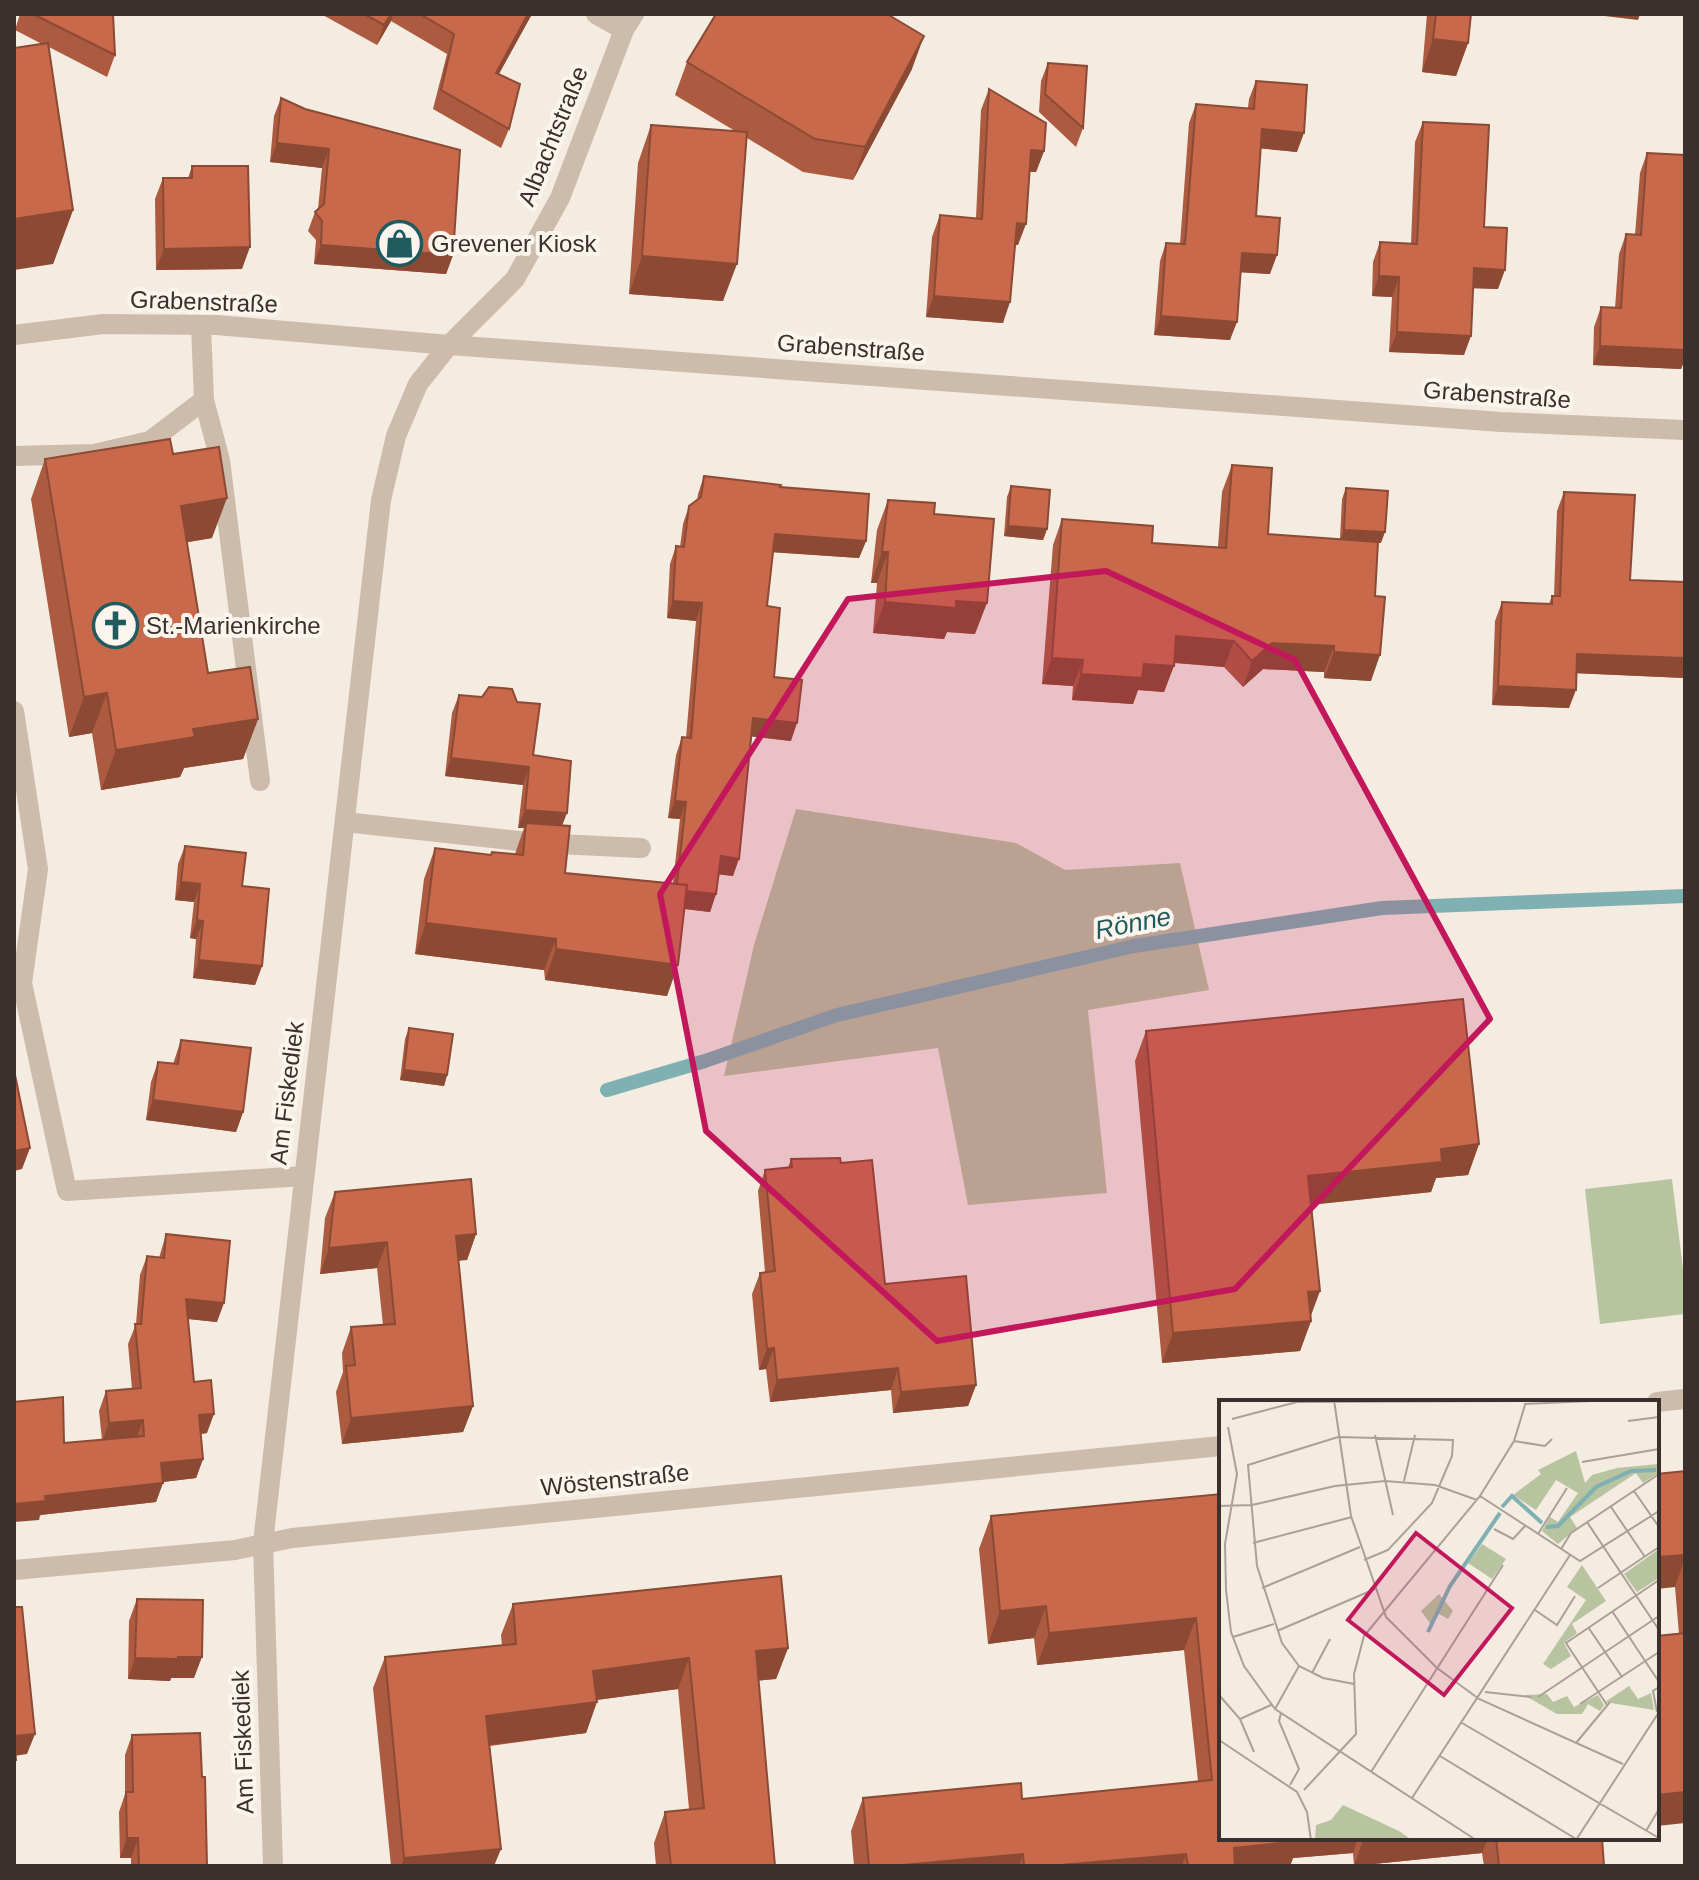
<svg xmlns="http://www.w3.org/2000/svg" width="1699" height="1880" font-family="Helvetica,sans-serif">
	<rect width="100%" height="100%" fill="#f4ebe1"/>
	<path fill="#b8c4a0" d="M796,809L1016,843L1065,870L1180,863L1209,990L1088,1010L1107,1193L968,1205L938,1048L724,1076L754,945Z
		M1672,1179L1685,1286V1314L1600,1324L1585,1189Z"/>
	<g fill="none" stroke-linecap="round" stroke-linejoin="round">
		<path stroke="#7fb0b2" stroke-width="14" d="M607,1090L705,1061L837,1015L1134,946L1382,908L1685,896"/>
		<path stroke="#cdbbac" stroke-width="20" d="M204,400L220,460L260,781
			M14,456L94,454L150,441L204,400L201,326
			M14,711L38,869L22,983L67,1191L304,1176
			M345,822L537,843L641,848"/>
		<path stroke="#cdbbac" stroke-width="20" d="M596,14L624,30
			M14,335L103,324L217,325L449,345L1501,422L1685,430
			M1657,1402L1685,1399
			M14,1570L235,1550L292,1538L1221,1446
			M273,1866L263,1543L381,500L396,436L418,384L449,345L515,279L560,198L624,30L634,14"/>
	</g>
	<path fill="#ac5a40" d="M20,14H113L115,55L107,77L49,47L73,210L53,264L42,44L15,30Z
		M321,14H532L499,74L509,129L501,148L433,109L447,54L391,21L377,45Z
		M1427,14H1471L1468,43L1456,76L1422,72Z
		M687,62L912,69L853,180L803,172L747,138L723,301L629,294L638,163L651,125L735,131L675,95Z
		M1048,63L1083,128L1076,147L1039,112L1041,81Z
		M1256,81L1297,152L1261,148L1256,216L1270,274L1240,272L1230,340L1154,335L1160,261L1166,243L1180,244L1189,123L1196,104L1248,108L1249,99Z
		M989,89L1044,151L1036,172H1030L1018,245H1015L1003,323L926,317L932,237L940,215L976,218L981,110Z
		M281,98L453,255L446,274L314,264L316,240L308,231L315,212L318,209L322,168L270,162L274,116Z
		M1423,122L1484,227L1498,289L1473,288L1464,355L1389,352L1392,297L1372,296L1373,262L1380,242L1411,244L1415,142Z
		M1647,153L1685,155V359L1681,369L1593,365L1594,327L1601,307L1615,308L1619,254L1626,234L1635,235L1640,173Z
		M192,166L242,269L156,270L155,199L163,178H188Z
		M173,454L212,538L187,542L208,673L258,719L243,759L184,768L180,777L101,790L92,733L69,737L31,499L45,459Z
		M1232,465L1268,534L1340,539L1342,499L1346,488L1381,543H1378L1371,681L1324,678V672L1263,669L1243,687L1224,667L1174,663L1164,692L1138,690L1133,704L1072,700L1073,686L1042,684L1053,545L1062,519L1152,543L1218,547L1222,492Z
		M704,476L780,487L866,541L859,558L773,552L767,606L774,677L791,741L752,736L733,876L719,874L716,894L710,912L684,909L667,996L545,980L544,970L415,954L424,879L435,848L491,855L492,852L515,854L524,828H518L523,785L445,776L452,713L459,695L533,755L562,826L565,873L673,883L680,819L668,818L676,755L682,737L686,738L696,621L667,618L670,564L676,546L680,547L683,524L689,506L697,501L698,494Z
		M1011,486L1047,529L1043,540L1004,536L1007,497Z
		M1564,492L1630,580L1685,582V678L1577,673L1569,708L1492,705L1495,621L1502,602L1549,604L1552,596H1554L1557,511Z
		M888,500L934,514L975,634L947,632L944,639L873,633L877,583H871L877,530Z
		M185,846L242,886L262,966L255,985L193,978L196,939L190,938L194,902L175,900L178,864Z
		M409,1028L447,1075L444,1086L400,1080L405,1039Z
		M1146,1031L1479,1144L1468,1175L1436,1178L1431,1192L1311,1205V1321L1300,1351L1162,1363L1135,1061Z
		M181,1040L243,1112L236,1132L146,1120L151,1082L158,1062L173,1064Z
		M791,1159L885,1284L976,1385L968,1406L893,1413L891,1390L770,1402L766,1369L759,1370L752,1294L760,1273L765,1272L758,1191L765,1170L788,1168Z
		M335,1192L476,1234L467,1260H458L473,1406L463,1432L342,1444L336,1392L343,1372L342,1353L351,1327L383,1325L377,1268L320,1274L325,1218Z
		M166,1234L217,1322L188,1319L194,1382L207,1433L200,1434L203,1459L196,1478L163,1482L156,1502L40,1515L39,1520L64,1443L102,1440L99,1411L106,1391L132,1389L128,1344L136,1324L140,1275L147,1256L159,1258Z
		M1685,1471V1823L1679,1634L1675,1587Z
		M1221,1494V1838H1602L1604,1866H1484L1482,1853L1354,1866L1353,1853L1293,1858L1290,1866H854L851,1831L863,1798L1022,1799L1198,1781L1184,1650L1037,1665L1034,1638L988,1644L979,1549L991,1516Z
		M137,1599L194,1678H171L170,1681L128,1679L129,1621Z
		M513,1604L788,1648L776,1679L758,1680L775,1866H656L654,1843L665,1812L689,1809L678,1689L597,1700L586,1733L490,1746L494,1866H391L373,1688L385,1657L502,1646L501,1635Z
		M132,1735L202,1777L207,1866H131V1858H120L119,1812L125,1794V1755Z"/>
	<path fill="#8c4a34" d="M391,14H393L391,21L377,45L384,25Z
		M528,14H532L488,93L496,73Z
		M1588,14H1640L1638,20Z
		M924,36L912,69L853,180L865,147Z
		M1433,39L1468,43L1456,76L1422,72Z
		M1262,129L1304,133L1297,152L1255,148Z
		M277,143L329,149L322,168L270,162Z
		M1031,150L1044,151L1036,172L1024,171Z
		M73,210L53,264L14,270V219Z
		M1017,223L1026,224L1018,245L1009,244Z
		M321,245L453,255L446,274L314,264Z
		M250,247L242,269L156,270L164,249Z
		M1242,253L1277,255L1270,274L1235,272Z
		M642,256L737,264L723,301L629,294Z
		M1474,268L1505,270L1498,289L1467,288Z
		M1379,276L1399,277L1392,297L1372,296Z
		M934,296L1010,302L1003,323L926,317Z
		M1161,316L1237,322L1230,340L1154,335Z
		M1397,332L1471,336L1464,355L1389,352Z
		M1600,346L1685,350V359L1681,369L1593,365Z
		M227,498L212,538L166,546L181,506Z
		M1008,526L1047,529L1043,540L1004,536Z
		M1344,530L1385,532L1381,543L1340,540Z
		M775,534L866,541L859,558L769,552Z
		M882,552H888L877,583H871Z
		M673,601L702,603L696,621L667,618Z
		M956,601L987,603L975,634L947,632L944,639L873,633L885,602Z
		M1176,636L1234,641L1224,667L1167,662Z
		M1272,643L1334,646L1324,672L1263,669L1243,687L1252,661Z
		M1334,652L1380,655L1371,681L1324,678Z
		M1577,654L1685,658V678L1570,673Z
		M1052,658L1083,660L1073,686L1042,684Z
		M1144,664L1174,666L1164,692L1138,690L1133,704L1072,700L1081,674Z
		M1498,686L1576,690L1569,708L1492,705Z
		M107,693L92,733L69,737L84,697Z
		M753,718L797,723L791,741L747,736Z
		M258,719L243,759L184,768L180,777L101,790L116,750L193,729Z
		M451,758L529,767L523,785L445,776Z
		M675,801L686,802L680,819L668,818Z
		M525,810L567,813L560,831L526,823L524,828H518Z
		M721,856L739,859L733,876L715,874Z
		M181,882L200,884L194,902L175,900Z
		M676,889L716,894L710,912L670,907Z
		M197,920L203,921L196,939L190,938Z
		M426,923L556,939L544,970L415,954Z
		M556,949L678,965L667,996L545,980Z
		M199,960L262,966L255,985L193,978Z
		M404,1070L447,1075L444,1086L400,1080Z
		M153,1100L243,1112L236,1132L146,1120Z
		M1479,1144L1468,1175L1436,1178L1431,1192L1297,1206L1308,1176L1441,1149Z
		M30,1148L22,1169L14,1171V1151Z
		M476,1234L467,1260L446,1262L456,1236Z
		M387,1242L377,1268L320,1274L329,1248Z
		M1320,1291L1309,1321L1308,1292Z
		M186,1299L224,1303L217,1322L179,1318Z
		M1311,1321L1300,1351L1162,1363L1173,1333Z
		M774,1348L766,1369L759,1370L767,1349Z
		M898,1368L891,1390L770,1402L777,1380Z
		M976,1385L968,1406L893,1413L901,1392Z
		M473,1406L463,1432L342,1444L351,1418Z
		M214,1414L207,1433L192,1435L199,1415Z
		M143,1420L136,1439L102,1442L109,1423Z
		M203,1459L196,1478L154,1483L161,1463Z
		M163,1483L156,1502L40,1515L39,1520L14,1522V1504L45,1496Z
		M1685,1555V1558L1675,1587L1657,1589V1557Z
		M1046,1606L1034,1638L988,1644L1000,1611Z
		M1196,1618L1184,1650L1037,1665L1049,1633Z
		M788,1648L776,1679L744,1682L756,1651Z
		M202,1657L194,1678H171L170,1681L128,1679L135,1658Z
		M689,1658L678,1689L581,1702L593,1671Z
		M597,1702L586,1733L475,1747L486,1716Z
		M35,1734L27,1754L14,1756V1736Z
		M1685,1792V1823L1657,1826V1795Z
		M127,1838H138L131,1858H120Z
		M1293,1838H1358L1353,1853L1293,1858L1290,1866H1227L1234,1848Z
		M1364,1838H1488L1482,1853L1354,1866Z
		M501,1849L494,1866H401L404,1858Z
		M1023,1854L1019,1866H891Z
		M1186,1854L1182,1866H1049Z"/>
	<path fill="#c8694b" stroke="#8c4a34" stroke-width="2" d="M33,14H113L115,55Z
		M364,14H391L384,25Z
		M420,14H528L496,73L520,84L509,129L441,90L454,34Z
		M716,14H887L924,36L865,147L815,139L687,62Z
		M1436,14H1471L1468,43L1433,39Z
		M48,43L73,210L14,219V48Z
		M1048,63L1087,66L1083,128L1045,94Z
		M1256,81L1307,85L1304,133L1262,129L1256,216L1280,218L1277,255L1242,253L1237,322L1161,316L1166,243L1185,244L1196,104L1254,109Z
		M989,89L1046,123L1044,151L1031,150L1026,224L1017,223L1010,302L934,296L940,215L982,219Z
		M281,98L305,109L460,150L453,255L321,245L322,221L315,212L324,204L329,149L277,143Z
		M1423,122L1489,125L1484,227L1507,228L1505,270L1474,268L1471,336L1397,332L1399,277L1379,276L1380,242L1417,244Z
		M651,125L747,132L737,264L642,256Z
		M1647,153L1685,155V350L1600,346L1601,307L1621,308L1626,234L1641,235Z
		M192,166H248L250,247L164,249L163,178H192Z
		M170,439L173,454L219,447L227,498L181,506L208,673L250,667L258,719L193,729L195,737L116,750L107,693L84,697L45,459Z
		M1232,465L1272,468L1268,534L1378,542L1375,596L1385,597L1380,655L1334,652V646L1272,643L1252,661L1234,641L1176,636L1174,666L1144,664L1142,678L1081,674L1083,660L1052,658L1062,519L1153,526L1152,543L1226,548Z
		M704,476L781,485L780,487L869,494L866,541L775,534L767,606L780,608L774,677L802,680L797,723L753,718L739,859L721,856L716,894L686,891L687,885L677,884L686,802L675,801L682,737L691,738L702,603L673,601L676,546L684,547L689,506L701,497Z
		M1011,486L1050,490L1047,529L1008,526Z
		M1346,488L1388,491L1385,532L1344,530Z
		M1564,492L1635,495L1630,580L1685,582V658L1577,654L1576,690L1498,686L1502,602L1552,604V596H1560Z
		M888,500L935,503L934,514L994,519L987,603L956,601V608L885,602L888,552H882Z
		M489,687L512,689L517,702L540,704L533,755L571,761L567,813L525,810L529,767L451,758L459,695L482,697Z
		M526,823L570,826L565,873L687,885L678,965L556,949V939L426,923L435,848L491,855L492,852L523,855Z
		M185,846L246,853L242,886L269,889L262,966L199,960L203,921L197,920L200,884L181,882Z
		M1463,999L1479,1144L1441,1149L1442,1162L1308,1176L1320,1291L1308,1292L1311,1321L1173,1333L1146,1031Z
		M409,1028L453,1034L447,1075L404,1070Z
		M181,1040L251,1048L243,1112L153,1100L158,1062L178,1064Z
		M14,1070L30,1148L14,1151Z
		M840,1158L841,1163L872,1160L885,1284L966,1276L976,1385L901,1392L898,1368L777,1380L774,1348L767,1349L760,1273L775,1271L765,1170L792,1167L791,1159Z
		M471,1179L476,1234L456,1236L473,1406L351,1418L346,1366L355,1365L351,1327L395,1324L387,1242L329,1248L335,1192Z
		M166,1234L230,1241L224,1303L186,1299L194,1382L211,1380L214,1414L199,1415L203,1459L161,1463L163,1483L45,1496L46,1501L14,1504V1402L63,1397L64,1443L144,1436L143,1420L109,1423L106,1391L141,1388L135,1324H141L147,1256L164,1258Z
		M1685,1471V1555L1657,1557V1474Z
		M1221,1494V1838H1299V1841L1234,1848L1235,1866H1188L1186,1854L1049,1866H1024L1023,1854L891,1866H869L863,1798L1021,1783L1022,1799L1212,1780L1196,1618L1049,1633L1046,1606L1000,1611L991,1516Z
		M781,1576L788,1648L756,1651L775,1866H671L665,1812L704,1808L689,1658L593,1671L597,1702L486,1716L501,1849L404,1858L385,1657L516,1644L513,1604Z
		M137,1599L203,1600L202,1657H178V1659L135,1658Z
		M14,1607H22L35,1734L14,1736Z
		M1685,1633V1792L1657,1795V1636Z
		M200,1733L202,1777H205L207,1866H139L138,1838H127L126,1792H133L132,1735Z
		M14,1736L16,1760H14Z
		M1496,1838H1602L1604,1866H1499Z"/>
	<path fill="#c2185b" fill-opacity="0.2" stroke="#c2185b" stroke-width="6" stroke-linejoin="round" d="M1106,571L1295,660L1490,1019L1235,1289L937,1341L706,1131L660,894L848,599Z"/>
	<defs>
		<symbol id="shop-ring" viewBox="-11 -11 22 22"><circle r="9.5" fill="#fbf5ee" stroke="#1f5a5e" stroke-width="1.5"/><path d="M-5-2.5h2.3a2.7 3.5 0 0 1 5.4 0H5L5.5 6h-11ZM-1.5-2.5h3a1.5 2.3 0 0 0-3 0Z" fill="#1f5a5e"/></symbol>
		<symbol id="church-ring" viewBox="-11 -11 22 22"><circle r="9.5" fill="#fbf5ee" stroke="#1f5a5e" stroke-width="1.5"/><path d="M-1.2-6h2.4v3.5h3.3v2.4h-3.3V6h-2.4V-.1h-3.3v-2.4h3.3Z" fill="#1f5a5e"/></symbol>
	</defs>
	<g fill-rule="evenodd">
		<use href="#shop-ring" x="374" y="218" width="51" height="51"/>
		<use href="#church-ring" x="90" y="600" width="51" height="51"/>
	</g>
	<g text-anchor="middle" stroke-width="8" stroke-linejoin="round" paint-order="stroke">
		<g font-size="24" fill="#3b302b" stroke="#fbf5ee">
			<text transform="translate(553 136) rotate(-68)" y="8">Albachtstraße</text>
			<text transform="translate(204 302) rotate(2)" y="8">Grabenstraße</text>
			<text transform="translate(851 348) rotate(4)" y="8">Grabenstraße</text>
			<text transform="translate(1497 395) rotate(4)" y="8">Grabenstraße</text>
			<text transform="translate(287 1093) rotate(-83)" y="8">Am Fiskediek</text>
			<text transform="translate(615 1480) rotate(-6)" y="8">Wöstenstraße</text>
			<text transform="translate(243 1742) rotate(-92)" y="8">Am Fiskediek</text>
		</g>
		<g font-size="24" fill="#3b302b" stroke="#fbf5ee" text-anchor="start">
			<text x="431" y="252">Grevener Kiosk</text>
			<text x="146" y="634">St.-Marienkirche</text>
		</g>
		<g font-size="26" font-style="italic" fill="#1f5a5e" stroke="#fbf5ee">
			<text transform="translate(1133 923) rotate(-11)" y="9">Rönne</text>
		</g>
	</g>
	<g transform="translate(1219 1400)">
		<rect width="440" height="440" fill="#f4ebe1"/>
		<path d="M357,51L366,83L373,75L398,68L439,64V73L424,83L417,73L351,117L358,128L339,144L323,131L331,117L339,122L359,93L337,80L317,110L294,95L322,74L319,70ZM263,144L287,159L273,179L249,163ZM440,149V178L418,192L405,174ZM363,165L387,201L353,224L358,233L345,243L352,256L332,269L324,264L367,200L348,187ZM220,194L234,211L229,219L220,214L213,226L202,211ZM410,286L419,299L432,293L435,310L386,302ZM328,294L334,302L348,296L355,307L379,295L385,305L381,311L369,304L363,314H338L305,295ZM124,405L180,431L193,440H96L97,425L112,420Z" fill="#b8c4a0"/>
		<path fill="none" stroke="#7fb0b2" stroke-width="4" d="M283,107L293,96L323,123M327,127L339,126L377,87L412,71L437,70M209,232L231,186L281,113"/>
		<path fill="none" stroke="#aaa098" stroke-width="2" d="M115,0L132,116L167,217L218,268L260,299L404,364M305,4L394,0M13,19L78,2L303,1M409,21L440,17M9,27L18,74L6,144L7,190L12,232L25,266L56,309L257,440M156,35L174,115M295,41L326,46L333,39M363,62L440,49M185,81L196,35M415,91L440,127M261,96L361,161L440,111M0,106L33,105L116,86L166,81L216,85L258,100M392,107L426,157M368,122L440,230M275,129L294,139L306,126M319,134L348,88M34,143L133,117M342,149L352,133L440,74M43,188L141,147M379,188L440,147M316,210L338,225L356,196M393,211L440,282M369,227L403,277M58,231L156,189M14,237L55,224M93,273L111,239M135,284L104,278L80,266L63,243L38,166L29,65L119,37L234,40L233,56L213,103L169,150L145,160M266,292L312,297M0,295L21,319L35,352M319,297L440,216M361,304L440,252M388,305L347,243L440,180M56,309L80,266M438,312L434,291L440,287M62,313L60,321L80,369L71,385M21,319L52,305M243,323L440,438M0,340L78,392L88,412L92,440M357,343L391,302M221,356L357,439M152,372L284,165M85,390L137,334L135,274L145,236L261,96L295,41L306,5M193,398L351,155M427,431L440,409M357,440L440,312"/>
		<path fill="#c2185b" fill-opacity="0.15" stroke="#c2185b" stroke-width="4" d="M197,133L293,208L225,295L129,220Z"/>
		<rect width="440" height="440" fill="none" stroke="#3b302b" stroke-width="4"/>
	</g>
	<rect width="1699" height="1880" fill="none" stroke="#3b302b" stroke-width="32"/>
</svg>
